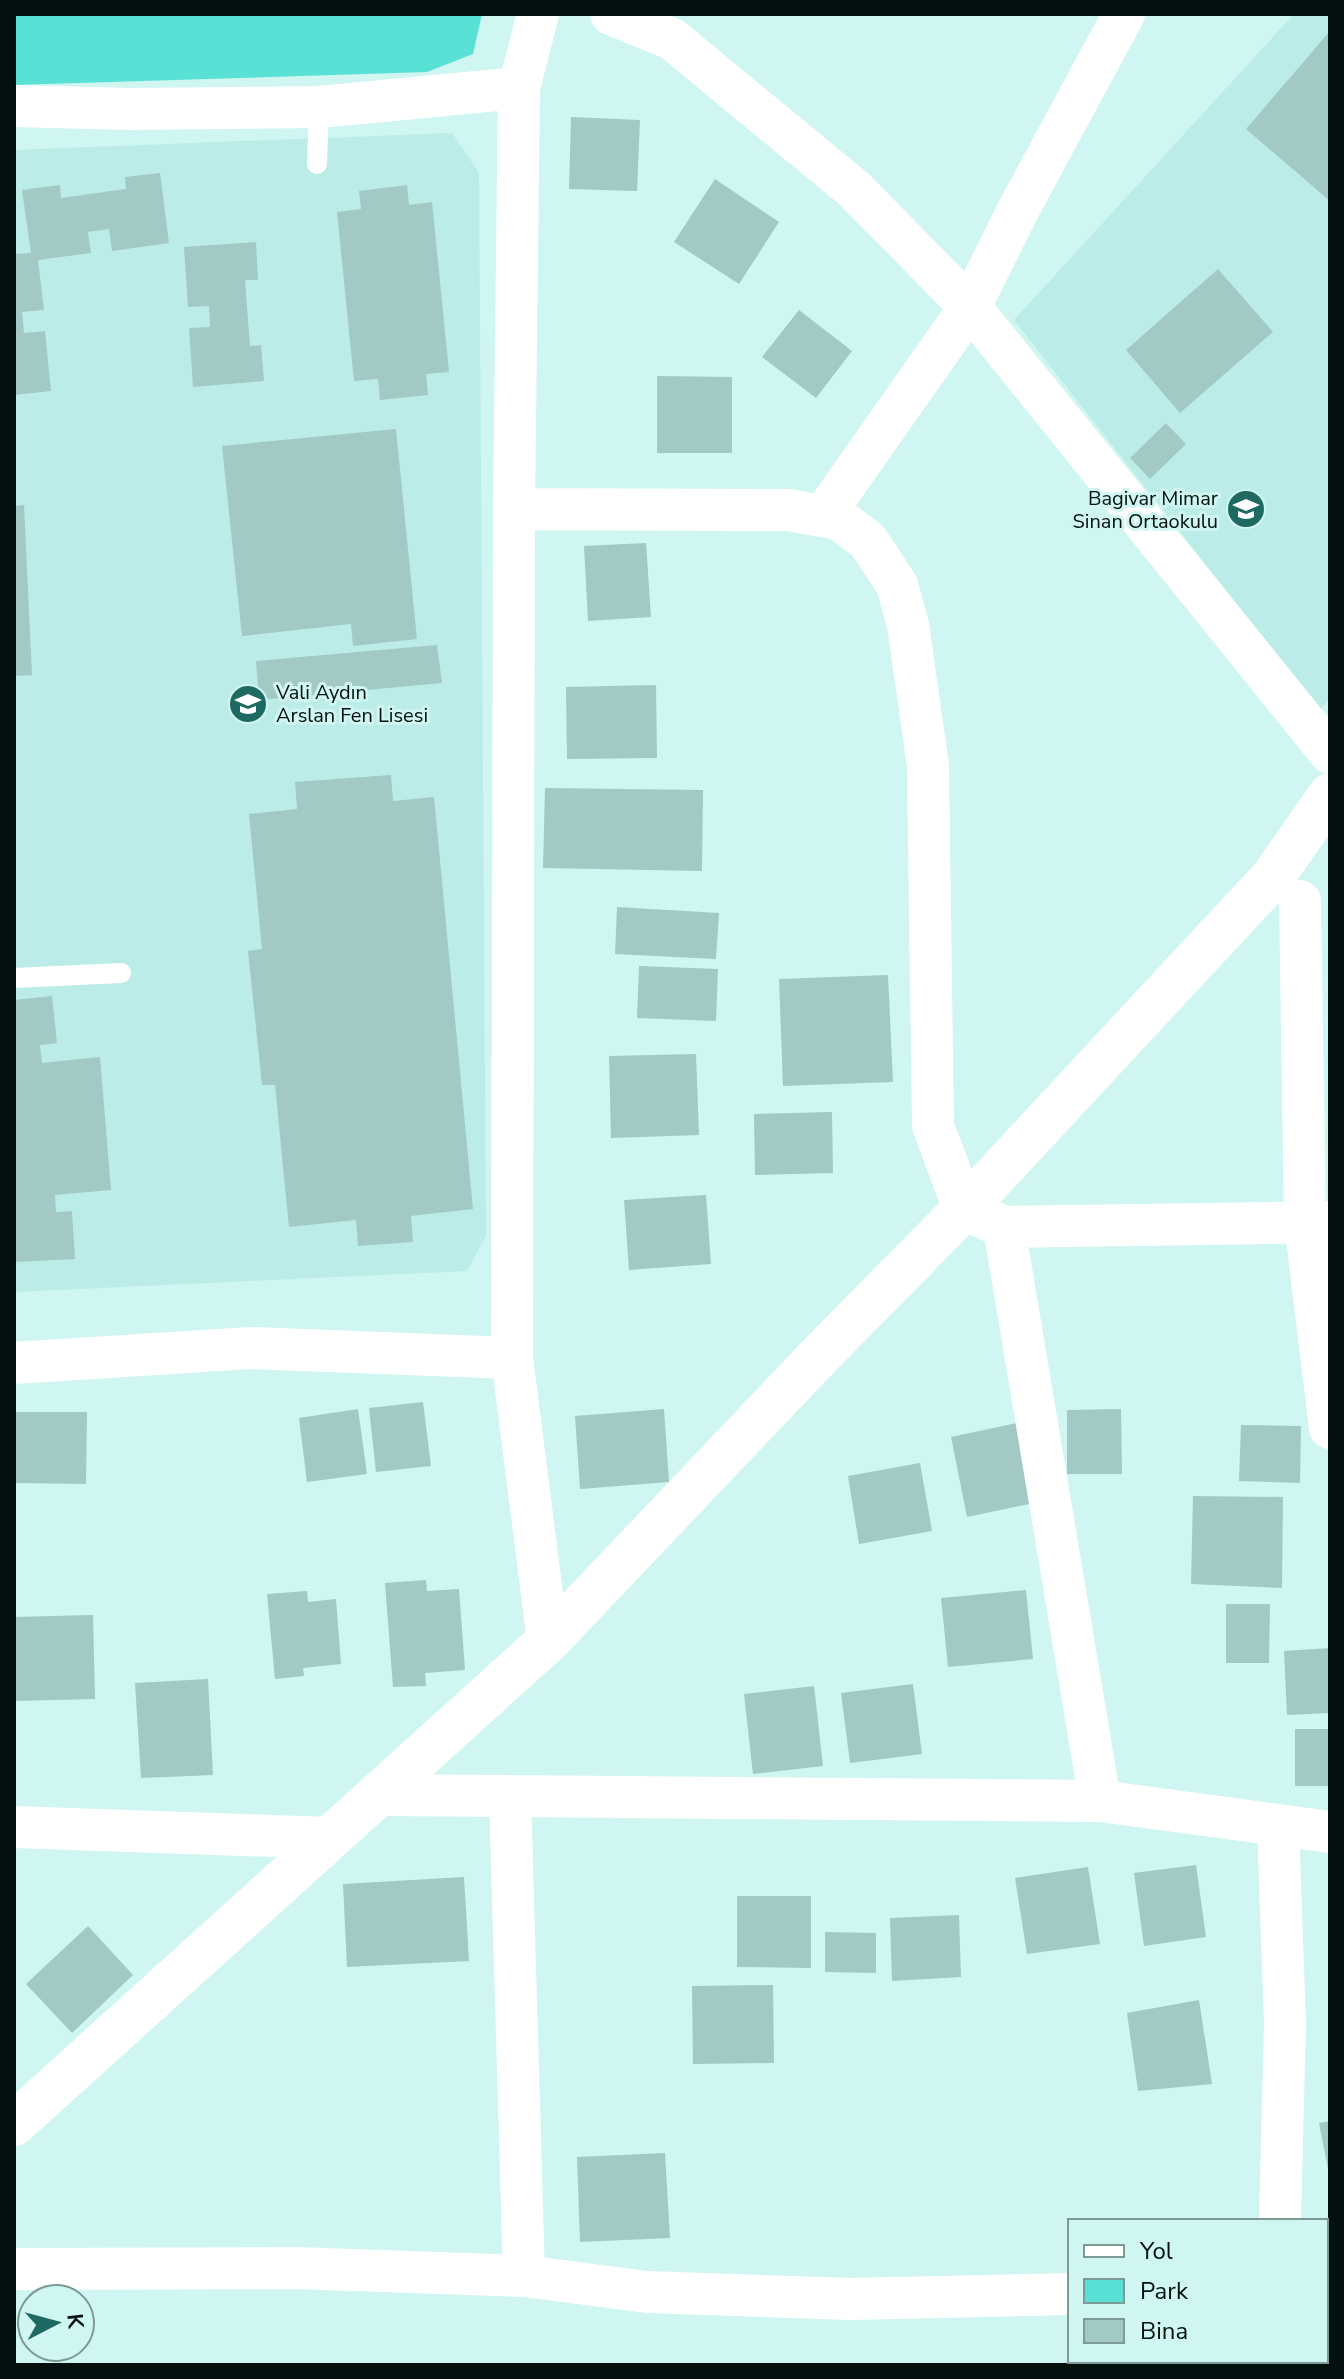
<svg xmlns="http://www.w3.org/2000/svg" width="1344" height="2379" font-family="'Nunito Sans',sans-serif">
	<rect width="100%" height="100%" fill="#cff6f1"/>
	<path fill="#bcece7" d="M1294,14H1330V699L1320,710L1014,320Z
		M452,133L479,173L486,1236L467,1271L14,1292V150Z"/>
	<path fill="#59e1d5" d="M14,14H482L473,54L427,72L14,85Z"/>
	<path fill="#a2c9c4" d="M1330,31V201L1246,129Z
		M571,117L640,120L637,191L569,189Z
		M160,173L169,243L112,251L109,229L88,232L91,253L38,260L44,310L22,312L24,333L45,331L51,391L14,395V254L31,253L22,190L60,185L61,198L126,189L125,177Z
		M715,179L779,222L739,284L674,242Z
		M407,185L409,205L432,202L449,372L426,374L428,395L380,400L378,379L354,381L337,212L361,209L359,191Z
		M256,242L258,280H245L250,346L261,345L264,381L193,387L189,328L210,327L209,306L188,307L184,247Z
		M1218,269L1273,332L1180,413L1126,350Z
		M799,310L852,351L816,398L762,357Z
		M657,376L732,377V453H657Z
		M1166,423L1186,444L1150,479L1130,458Z
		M396,429L417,639L353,646L351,624L242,636L222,446Z
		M24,505L32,675L14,676V506Z
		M646,543L651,617L588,621L584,546Z
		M437,645L442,683L259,700L256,661Z
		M656,685L657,758L567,759L566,687Z
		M391,775L393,801L434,797L473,1209L411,1216L413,1242L358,1246L356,1220L289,1227L275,1085H262L248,951L262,949L249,814L297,809L295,782Z
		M545,788L703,790L702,871L543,868Z
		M617,907L719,913L716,959L615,954Z
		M639,966L718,969L716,1021L637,1018Z
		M888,975L893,1082L783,1086L779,979Z
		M52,996L57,1043L40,1045L42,1063L100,1057L111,1190L55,1195L56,1212L72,1211L75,1259L14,1262V1000Z
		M696,1054L699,1135L611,1138L609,1056Z
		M832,1112L833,1173L755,1175L754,1114Z
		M706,1195L711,1264L629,1270L624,1200Z
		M423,1402L431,1466L376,1472L369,1408Z
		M358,1409L367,1474L307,1482L299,1418Z
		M664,1409L669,1482L580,1489L575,1416Z
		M1121,1409L1122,1474H1067V1410Z
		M14,1412H87L86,1484L14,1483Z
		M1017,1423L1034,1503L967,1517L951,1437Z
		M1241,1425L1301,1426L1300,1483L1239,1481Z
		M920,1463L932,1531L859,1544L848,1476Z
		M1193,1496L1283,1497L1282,1588L1191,1584Z
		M426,1580L427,1591L459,1589L465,1670L425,1673L426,1686L393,1687L385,1583Z
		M1026,1590L1033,1659L948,1667L941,1598Z
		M307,1591L308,1602L336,1599L341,1664L303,1668L304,1676L275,1679L267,1594Z
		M1226,1604H1270L1269,1663H1226Z
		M93,1615L95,1699L15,1701L14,1617Z
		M1330,1648V1713L1287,1715L1284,1651Z
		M208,1679L213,1775L141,1778L135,1683Z
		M913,1684L922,1754L850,1763L841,1693Z
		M814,1686L823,1766L753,1774L744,1694Z
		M1295,1729H1330V1786H1295Z
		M1196,1865L1206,1937L1144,1946L1134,1873Z
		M1088,1867L1100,1944L1027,1954L1015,1878Z
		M464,1877L469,1961L347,1967L343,1884Z
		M737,1896H811V1968L737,1967Z
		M959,1915L961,1977L892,1981L890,1918Z
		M88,1926L133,1975L72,2033L26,1984Z
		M825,1932L876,1933V1973L825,1972Z
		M773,1985L774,2063L693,2064L692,1986Z
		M1199,2000L1212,2084L1138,2091L1127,2013Z
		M1330,2121V2174H1329L1319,2123Z
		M665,2153L670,2238L580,2242L577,2157Z"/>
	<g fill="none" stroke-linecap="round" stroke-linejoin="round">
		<path stroke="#fff" stroke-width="20" d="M317,164L319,107
			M14,978L121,973"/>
		<path stroke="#fff" stroke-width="42" d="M538,14L519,88L514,509L512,1358L548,1641
			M611,14L672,39L855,190L970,307L1330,753
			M14,106L129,109L319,107L519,88
			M514,509L788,510L839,519L868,541L897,585L908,625L928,766L933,1126L964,1209L1004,1227L1330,1222
			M823,516L970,307L1017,212L1124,14
			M1300,901L1305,1222L1330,1428
			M1004,1227L1100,1801
			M14,1363L251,1348L512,1358
			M379,1795L1100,1801L1330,1832
			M510,1796L524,2276
			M1278,1825L1285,2023L1280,2221
			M14,1827L330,1838
			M14,2269L295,2268L524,2276L647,2292L850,2299L1070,2294
			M1326,2270L1330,2269"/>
		<path stroke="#fff" stroke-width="44" d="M14,2124L548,1641L820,1355L964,1209L1272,878L1330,795"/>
	</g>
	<defs>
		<symbol id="school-disc" viewBox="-11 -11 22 22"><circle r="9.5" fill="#1f6963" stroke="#cff6f1"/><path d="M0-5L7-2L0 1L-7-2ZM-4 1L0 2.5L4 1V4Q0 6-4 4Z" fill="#fff"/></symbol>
	</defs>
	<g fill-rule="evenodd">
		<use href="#school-disc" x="1224" y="487" width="44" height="44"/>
		<use href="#school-disc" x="226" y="682" width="44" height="44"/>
	</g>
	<g text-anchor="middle" stroke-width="6" stroke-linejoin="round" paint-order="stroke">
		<g font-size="20" fill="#03100e" stroke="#cff6f1" text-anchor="end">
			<text x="1218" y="505">Bagivar Mimar<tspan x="1218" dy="23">Sinan Ortaokulu</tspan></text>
			<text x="276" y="699" text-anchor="start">Vali Aydın<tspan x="276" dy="23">Arslan Fen Lisesi</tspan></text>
		</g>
	</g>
	<rect width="1344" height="2379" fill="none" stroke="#03100e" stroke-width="32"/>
	<rect x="1068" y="2219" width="260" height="144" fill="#cff6f1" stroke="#7d9a96" stroke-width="2"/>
	<rect x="1084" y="2245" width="40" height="12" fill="#ffffff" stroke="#7d9a96" stroke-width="2"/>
	<text x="1140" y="2259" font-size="24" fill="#03100e">Yol</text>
	<rect x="1084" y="2279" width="40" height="24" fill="#59e1d5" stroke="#7d9a96" stroke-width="2"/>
	<text x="1140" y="2299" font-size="24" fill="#03100e">Park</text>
	<rect x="1084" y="2319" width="40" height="24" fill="#a2c9c4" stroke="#7d9a96" stroke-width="2"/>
	<text x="1140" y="2339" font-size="24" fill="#03100e">Bina</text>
	<g transform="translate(56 2323) rotate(84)"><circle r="38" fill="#cff6f1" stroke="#7d9a96" stroke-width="2"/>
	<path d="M0-6L14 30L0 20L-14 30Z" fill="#1f6963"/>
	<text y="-12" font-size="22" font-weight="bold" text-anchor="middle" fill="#03100e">K</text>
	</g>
</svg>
